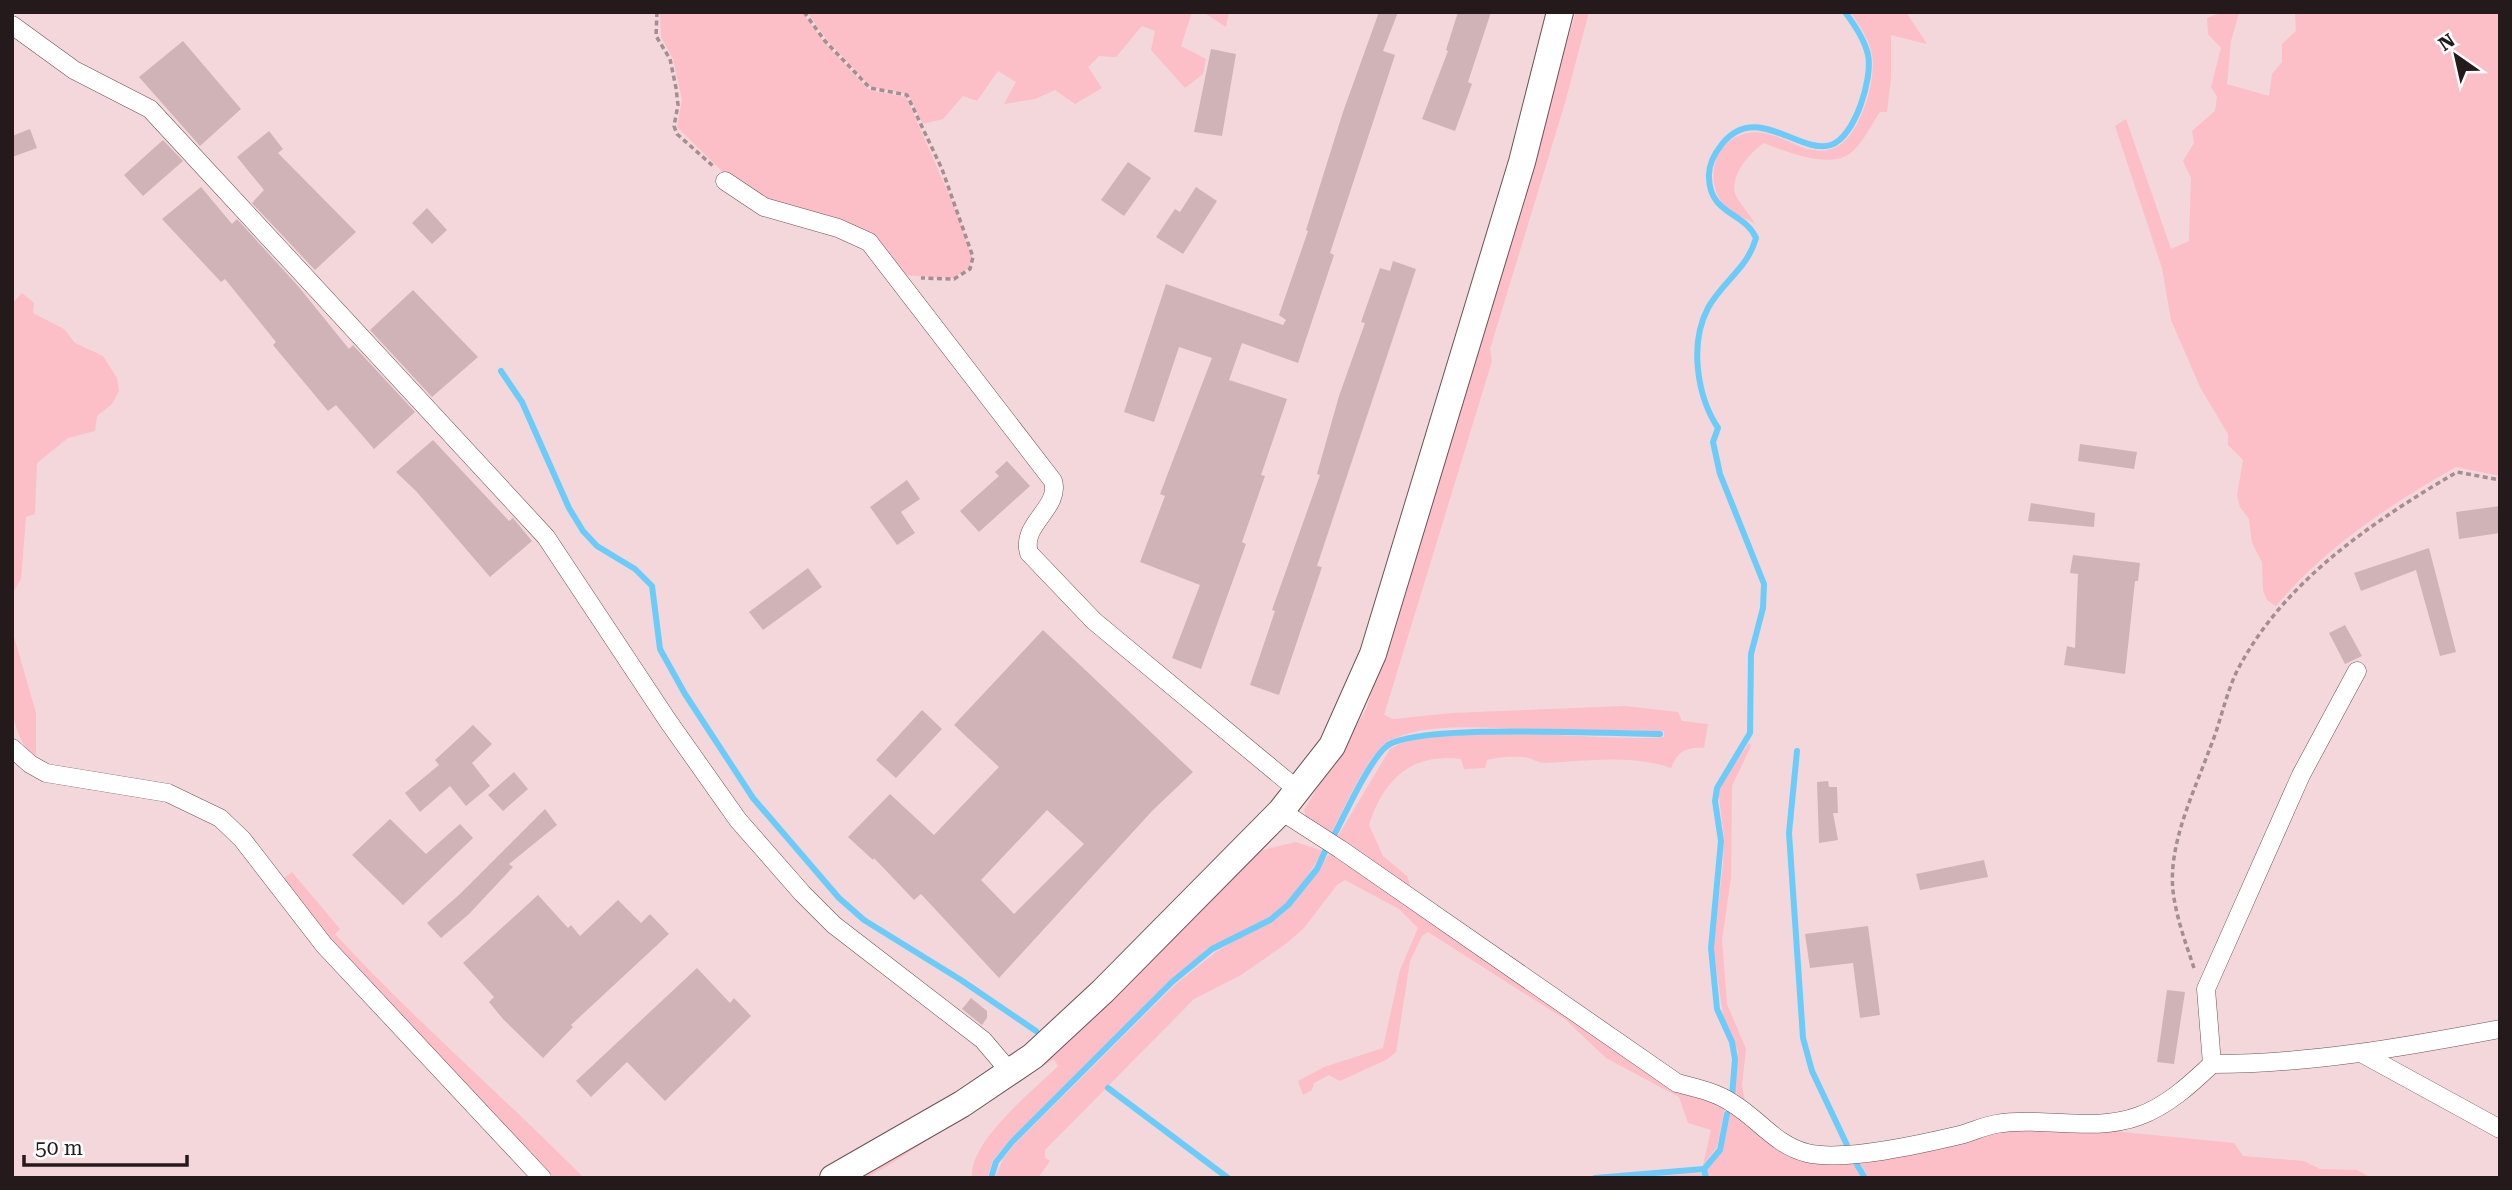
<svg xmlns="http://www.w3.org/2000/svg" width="2512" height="1190" font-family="'Roboto Serif',serif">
	<rect width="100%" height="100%" fill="#f4d7db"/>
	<path fill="#fcbec7" d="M660,12H802L824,42L869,90L906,97L958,215L972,257L969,268L953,278L901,275L880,246L785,209L728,177L677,127L682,100L673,59L661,37Z
		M807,12H1192L1181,46L1206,59L1203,74L1185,88L1151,50L1155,31L1142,26L1116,57L1099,56L1088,67L1102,88L1075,104L1055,90L1035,99L1004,104L1016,82L998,71L977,101L963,96L943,119L923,124L908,94L871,87L827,40Z
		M1203,12H1229L1226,27Z
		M1576,12H1589L1565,103L1490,349L1492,361L1384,715L1393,719L1452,713L1625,706L1678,712L1682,721L1708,724L1704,748C1686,747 1678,751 1671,768C1632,754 1586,761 1545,763C1538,763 1532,758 1524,757C1515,756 1495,757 1487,760L1485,768L1464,769L1461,759C1412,752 1383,780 1369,825L1383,856L1407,876L1413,894L1335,841L1390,749C1439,718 1599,743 1664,737V731C1630,731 1596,732 1562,732C1517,731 1420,716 1384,745C1363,762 1343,812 1329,837L1306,817L1304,810L1366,710Z
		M1850,12H1906L1927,44L1891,35V78L1887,112H1880C1871,125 1860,149 1846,156C1824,167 1784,151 1764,143C1750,152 1728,177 1736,196C1741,205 1750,215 1755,224C1747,218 1735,215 1727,208C1707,190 1709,152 1734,138C1772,117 1798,160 1832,149C1859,141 1877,80 1872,55C1870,40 1859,24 1850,12Z
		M2295,12H2500V476L2456,467C2392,503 2323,549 2276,606L2267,600L2263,590L2262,562L2252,543L2249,519L2240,507L2237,495L2243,460L2228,445V434L2200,387L2171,320L2162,268L2115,126L2126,119L2171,249L2189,241L2191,178L2183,161L2194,143L2192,131L2215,111L2217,97L2211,87L2221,48L2208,34L2207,18L2221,13H2239L2231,41L2227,84L2269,96L2272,74L2282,62V44L2296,31Z
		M22,293L34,303L33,313L64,329L75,343L103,356L117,378L119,391L112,404L97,416L95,431L68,438L37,463L35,514L26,517L21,579L12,594V304Z
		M12,630L36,713V758C2,731 12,669 12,630Z
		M1749,743L1751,746L1732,786L1731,878L1722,940L1727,1004L1746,1049L1742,1085L1746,1107L1734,1100L1738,1052L1724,1022L1713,947L1723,865L1724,838L1718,788Z
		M1296,842L1323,851L1302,885L1284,905L1266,919L1208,949L1170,980L1010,1140L993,1160L987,1178H972C969,1141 1033,1091 1058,1066L1054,1059L889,1165L866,1178H849L957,1116L1259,851Z
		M1329,854L1343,860L1725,1107L1717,1147L1703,1165L1711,1130L1688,1123L1679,1097L1606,1058L1566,1020L1428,932L1422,936L1410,961L1396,1052L1386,1060L1340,1081L1329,1075L1314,1083L1312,1090L1303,1095L1298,1081L1324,1067L1383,1048L1400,970L1418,928L1399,909L1345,880L1337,885L1304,928L1287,943L1241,975L1194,999L1045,1150V1158L1050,1161L1038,1178H995L1003,1159L1015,1144L1176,984L1216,952L1288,909Z
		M292,872L340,929L335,934C414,1020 502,1095 584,1178H550L326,939L283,879Z
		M1731,1111L1755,1129L1851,1159L1862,1178H1709L1707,1169L1722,1151Z
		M2062,1126L2234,1143L2243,1156L2304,1161L2320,1169L2357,1170L2372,1178H1869L1856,1156L1988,1131Z
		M1703,1173L1704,1178H1627Z"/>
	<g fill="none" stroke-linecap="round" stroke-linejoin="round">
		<path stroke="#6cccf9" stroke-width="6" d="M501,371L522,402L569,508L583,531L597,546L635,569L652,586L660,649L685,694L753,798L839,898L864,920L961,980L1036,1031
			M1797,751L1789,833L1803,1038L1812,1071L1847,1145
			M1332,839C1344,817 1369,760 1387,746C1418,723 1610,734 1660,734
			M1108,1088L1228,1178
			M1732,1097L1735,1059L1732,1042L1717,1009L1711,948L1721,841L1715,801L1717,788L1750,733L1751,654L1763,608L1764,584L1720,474L1713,442L1718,428C1697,396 1689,344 1708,308C1722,282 1748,268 1756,238C1745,212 1710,215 1709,178C1708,166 1714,154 1722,144C1756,101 1799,155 1831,145C1855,137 1873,78 1868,55C1865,40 1854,24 1845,12
			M1853,1158L1865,1178
			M991,1178L996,1162L1012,1142L1172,982L1212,949L1270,920L1288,905L1317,869L1327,847
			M1595,1178L1704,1169
			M1706,1178L1704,1169L1720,1150L1727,1114"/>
	</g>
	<path fill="#cfb3b7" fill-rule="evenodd" d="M1379,12H1398L1383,51L1395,55L1330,253L1334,255L1298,363L1242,343L1229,380L1287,399L1261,475L1265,476L1242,542L1246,544L1201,669L1172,658L1200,585L1140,562L1165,496L1160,494L1212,358L1179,347L1154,422L1124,412L1166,284L1283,325L1286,320L1279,315L1308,231L1306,230L1343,112Z
		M1458,12H1491L1468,82L1472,84L1455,131L1422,119L1448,51L1446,50Z
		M183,41L241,109L200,146L139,77Z
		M1211,49L1236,54L1222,136L1194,132Z
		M30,129L37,148L12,157V136Z
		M269,131L283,149L278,153L356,232L315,270L252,203L264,190L237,157Z
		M163,140L183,161L143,196L124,175Z
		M1128,162L1151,178L1124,216L1101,200Z
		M201,187L232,224L237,219L298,286L349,349L353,345L415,412L374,449L336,405L328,411L273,345L276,342L225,279L221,282L162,219Z
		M1196,187L1217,201L1183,254L1156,237L1175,209L1180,212Z
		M427,208L447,230L432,244L412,223Z
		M1393,261L1416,269L1317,566L1322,567L1279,695L1250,685L1275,611L1272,610L1320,475L1317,474L1339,396L1365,323L1361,322L1380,268L1390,271Z
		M413,290L478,357L432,397L370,330Z
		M433,440L509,521L513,518L532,541L490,577L416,491L396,472Z
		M2080,444L2137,452L2134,469L2078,461Z
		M1007,461L1030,486L979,532L960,511L999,476L995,472Z
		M907,480L920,499L901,512L915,533L897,545L870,507Z
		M2031,503L2095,513L2094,527L2028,521Z
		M2500,506V533L2459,539L2456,512Z
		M2429,548L2456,652L2440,656L2416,570L2361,591L2354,573Z
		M2073,555L2140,563L2138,581H2135L2125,674L2064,665L2067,646L2075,648L2078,574L2070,573Z
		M808,568L822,587L763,630L749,612Z
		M2345,625L2362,656L2345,664L2329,633Z
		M1043,630L1193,772L1153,810L999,978L921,894L914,900L874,858L873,860L848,837L890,794L934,835L999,767L954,725ZM1047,810L1084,844L1014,914L981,880Z
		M922,710L942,729L896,778L876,760Z
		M473,725L492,744L472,763L490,786L466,806L450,786L420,812L405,793L439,765L435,760Z
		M514,772L528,789L503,811L488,795Z
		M1828,781L1829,787H1837L1838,813H1833L1838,840L1819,843L1817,782Z
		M545,809L557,825L509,864L513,867L469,914L441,938L427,923L460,894Z
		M390,819L426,854L460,824L473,838L403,905L352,855Z
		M1984,860L1988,877L1920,890L1916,874Z
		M538,895L568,928L571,925L580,936L618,900L641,923L650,914L669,934L571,1025L573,1027L543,1058L503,1019L489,1002L494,997L463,963Z
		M1868,926L1880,1015L1860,1018L1853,963L1810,968L1805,934Z
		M697,968L730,1003L734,998L751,1016L665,1101L627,1062L591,1097L576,1081Z
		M2167,990L2185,992L2174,1064L2157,1062Z
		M971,998L987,1011V1018L982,1025L962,1009Z"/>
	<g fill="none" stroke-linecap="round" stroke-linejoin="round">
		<defs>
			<path id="street" d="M12,25L74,70L150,109L546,537L668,721L738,820L802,893L834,925L983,1040L1011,1073
				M725,181L764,207L838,228L869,242L1053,481C1061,508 1020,524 1029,553L1094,621L1299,791
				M12,748L30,764L46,773L168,793L220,818L242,839L324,945L542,1178
				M1281,811L1340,849L1677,1083C1696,1088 1716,1092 1732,1103C1759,1119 1775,1145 1807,1153C1844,1162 1922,1144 1960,1135C1972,1132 1984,1126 1996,1124C2043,1116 2093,1133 2139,1116C2167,1106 2191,1084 2212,1064C2310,1064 2404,1047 2500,1029
				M2363,1054L2500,1129
				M2212,1064L2206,989L2301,775L2357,671"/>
			<path id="secondary" d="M833,1178L962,1104L1033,1056L1103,991L1281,811L1332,746L1373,654L1522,162L1560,12"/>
		</defs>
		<use href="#street" stroke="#6b5356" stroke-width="19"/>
		<use href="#secondary" stroke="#6b5356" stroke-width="28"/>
		<path stroke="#a48e91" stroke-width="3.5" stroke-dasharray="5 3.5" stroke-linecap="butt" d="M657,12L656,36L670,59L676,88L678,105L674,126L677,134L713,166
			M804,12L825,41L870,88L907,95L942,169L973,257L970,269L954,279L921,278
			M2194,968C2186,944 2176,917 2173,891C2168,844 2194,792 2210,748C2220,724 2225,697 2236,673C2282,582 2372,522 2457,472L2500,480"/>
		<use href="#street" stroke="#fff" stroke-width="18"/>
		<use href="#secondary" stroke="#fff" stroke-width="26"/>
	</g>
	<rect width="2512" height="1190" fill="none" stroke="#241a1c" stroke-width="28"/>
	<g transform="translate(2456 56) rotate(326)" stroke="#ffffff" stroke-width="5" paint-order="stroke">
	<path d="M0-5L12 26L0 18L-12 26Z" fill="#241a1c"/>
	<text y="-10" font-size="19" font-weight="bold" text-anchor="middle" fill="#241a1c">N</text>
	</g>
	<path d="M24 1155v10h163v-10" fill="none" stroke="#241a1c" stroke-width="3.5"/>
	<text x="35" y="1155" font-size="21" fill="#241a1c" stroke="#ffffff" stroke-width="5" paint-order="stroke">50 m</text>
</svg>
